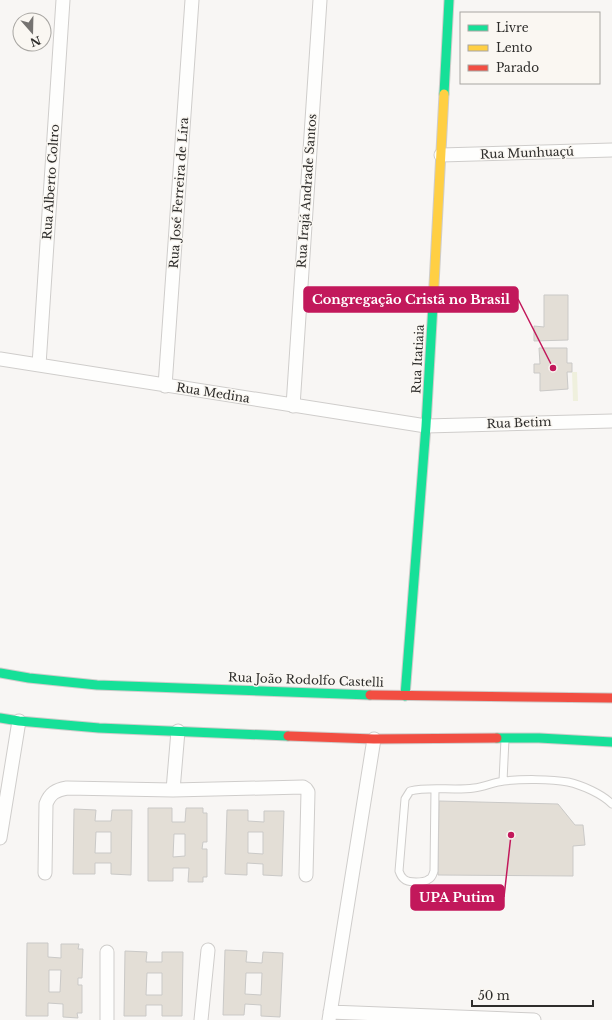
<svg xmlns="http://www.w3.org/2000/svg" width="612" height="1020" font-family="'Libre Baskerville',serif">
	<rect width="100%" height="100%" fill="#f8f6f4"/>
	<path fill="#eff0dd" d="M572,372H577L578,401H573Z"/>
	<path fill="#e3ded6" stroke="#cac9c7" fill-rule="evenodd" d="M544,295H568V340L534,341V326L544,327Z
		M539,348H567V363H572V372H567L568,389L540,391V373H534V364H540Z
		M439,801L558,804L575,825H583L585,845L573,846V876L438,875Z
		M148,808H172V822H185L186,808H203V813H207V842H203L202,849H207V877H203V882H188L189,868H173V881H148ZM174,834H185V856L173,857Z
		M74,809L96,810L95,821H111L112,810H132L131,875L111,874V863H95V874H73ZM96,832H111V853H95Z
		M227,810H248V821L264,822V811H284L282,876L263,875V864L247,863V875L225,874ZM248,832H263V854L248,853Z
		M27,943H48V957L61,958V944H79L78,949H83L82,978H78V985H82V1013H77L78,1018L63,1017V1004L48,1003V1016H26ZM49,970H61L60,992H49Z
		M225,950L247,951L246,962L262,963L263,952L283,953L280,1017L261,1016V1005L245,1004L244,1015H223ZM246,973H262L261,995L245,994Z
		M125,951L147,952L146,962H162V952H183L182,1016H162V1005H146V1016H124ZM147,973H162V995H146Z"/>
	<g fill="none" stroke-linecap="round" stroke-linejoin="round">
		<defs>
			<path id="lane" d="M503,781L505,739
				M435,789L434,871C433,874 432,878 429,879C424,883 408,883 404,879C401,877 400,874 399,871L405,799L410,791C430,786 453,791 474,788C484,787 494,782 504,781C521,779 551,779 568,782C582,785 602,794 612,804"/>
			<path id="street" d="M441,155L612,150
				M0,359L426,426L612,421
				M39,365L63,0
				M165,386L192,0
				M293,406L320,0
				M173,790L178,731
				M0,838L19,721
				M45,873L46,804C50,793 56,790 67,788L173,790L303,787L306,789L308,792L306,875
				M107,952V1020
				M330,1012L534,1020
				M201,1020L208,950
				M329,1020L374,739"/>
			<path id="fast" d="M444,94L449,0
				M0,673L29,678L97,685L370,695
				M405,696L426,426L433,304
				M0,718L19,721L99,728L288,736
				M497,738H539L612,742"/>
			<path id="slow" d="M433,304L444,94"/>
			<path id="jam" d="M370,695L612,698
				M288,736L374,739L497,738"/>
		</defs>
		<use href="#lane" stroke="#cfcdcb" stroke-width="9"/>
		<use href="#street" stroke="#cfcdcb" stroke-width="15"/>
		<use href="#fast" stroke="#cfcdcb" stroke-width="11"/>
		<use href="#slow" stroke="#cfcdcb" stroke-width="11"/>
		<use href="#jam" stroke="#cfcdcb" stroke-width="11"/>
		<use href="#lane" stroke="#fefefd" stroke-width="7"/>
		<use href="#street" stroke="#fefefd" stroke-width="13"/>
		<use href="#fast" stroke="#16e098" stroke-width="9"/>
		<use href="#slow" stroke="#ffcf43" stroke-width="9"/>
		<use href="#jam" stroke="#f24e42" stroke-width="9"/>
	</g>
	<g text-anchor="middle" stroke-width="3" stroke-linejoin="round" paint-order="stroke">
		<g font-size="12" fill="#2e2d2b" stroke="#faf7f2">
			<text transform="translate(527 153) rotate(-2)" y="4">Rua Munhuaçú</text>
			<text transform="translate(51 182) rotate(-86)" y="4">Rua Alberto Coltro</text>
			<text transform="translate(307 191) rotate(-86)" y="4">Rua Irajá Andrade Santos</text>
			<text transform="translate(179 193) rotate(-86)" y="4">Rua José Ferreira de Líra</text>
			<text transform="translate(418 359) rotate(-87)" y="4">Rua Itatiaia</text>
			<text transform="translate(213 393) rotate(9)" y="4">Rua Medina</text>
			<text transform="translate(519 423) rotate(-2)" y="4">Rua Betim</text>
			<text transform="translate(306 680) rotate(2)" y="4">Rua João Rodolfo Castelli</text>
		</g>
	</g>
	<path fill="none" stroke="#c2185b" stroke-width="1.5" d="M553 368L518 299M511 835L504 897"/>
	<g fill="#c2185b" stroke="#faf7f2" stroke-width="1.5">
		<circle cx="553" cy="368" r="4"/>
		<circle cx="511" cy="835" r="4"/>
	</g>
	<g fill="#c2185b" stroke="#c2185b" stroke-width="1.5">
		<rect x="304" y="287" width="214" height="25" rx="4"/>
		<rect x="411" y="885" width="93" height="25" rx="4"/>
	</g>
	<g font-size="13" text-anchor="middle" font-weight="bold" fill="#fff">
		<text x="411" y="304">Congregação Cristã no Brasil</text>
		<text x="457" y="902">UPA Putim</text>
	</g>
	<rect x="460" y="12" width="140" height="72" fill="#faf7f2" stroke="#a8a6a2"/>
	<rect x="468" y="25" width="20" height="6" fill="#16e098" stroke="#a8a6a2"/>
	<text x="496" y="32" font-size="12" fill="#2e2d2b">Livre</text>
	<rect x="468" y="45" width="20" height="6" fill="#ffcf43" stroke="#a8a6a2"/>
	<text x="496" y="52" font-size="12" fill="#2e2d2b">Lento</text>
	<rect x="468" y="65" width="20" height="6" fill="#f24e42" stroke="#a8a6a2"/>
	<text x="496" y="72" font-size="12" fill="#2e2d2b">Parado</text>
	<g transform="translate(32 32) rotate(160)"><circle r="19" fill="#faf7f2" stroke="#a8a6a2"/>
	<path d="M0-3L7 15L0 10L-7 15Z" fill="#757371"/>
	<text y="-6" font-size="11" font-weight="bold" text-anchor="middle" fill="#2e2d2b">N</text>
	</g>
	<path d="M472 1000v6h121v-6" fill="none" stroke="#2e2d2b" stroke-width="2"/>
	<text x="478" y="1000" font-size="12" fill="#2e2d2b" stroke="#faf7f2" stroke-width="3" paint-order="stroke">50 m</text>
</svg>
